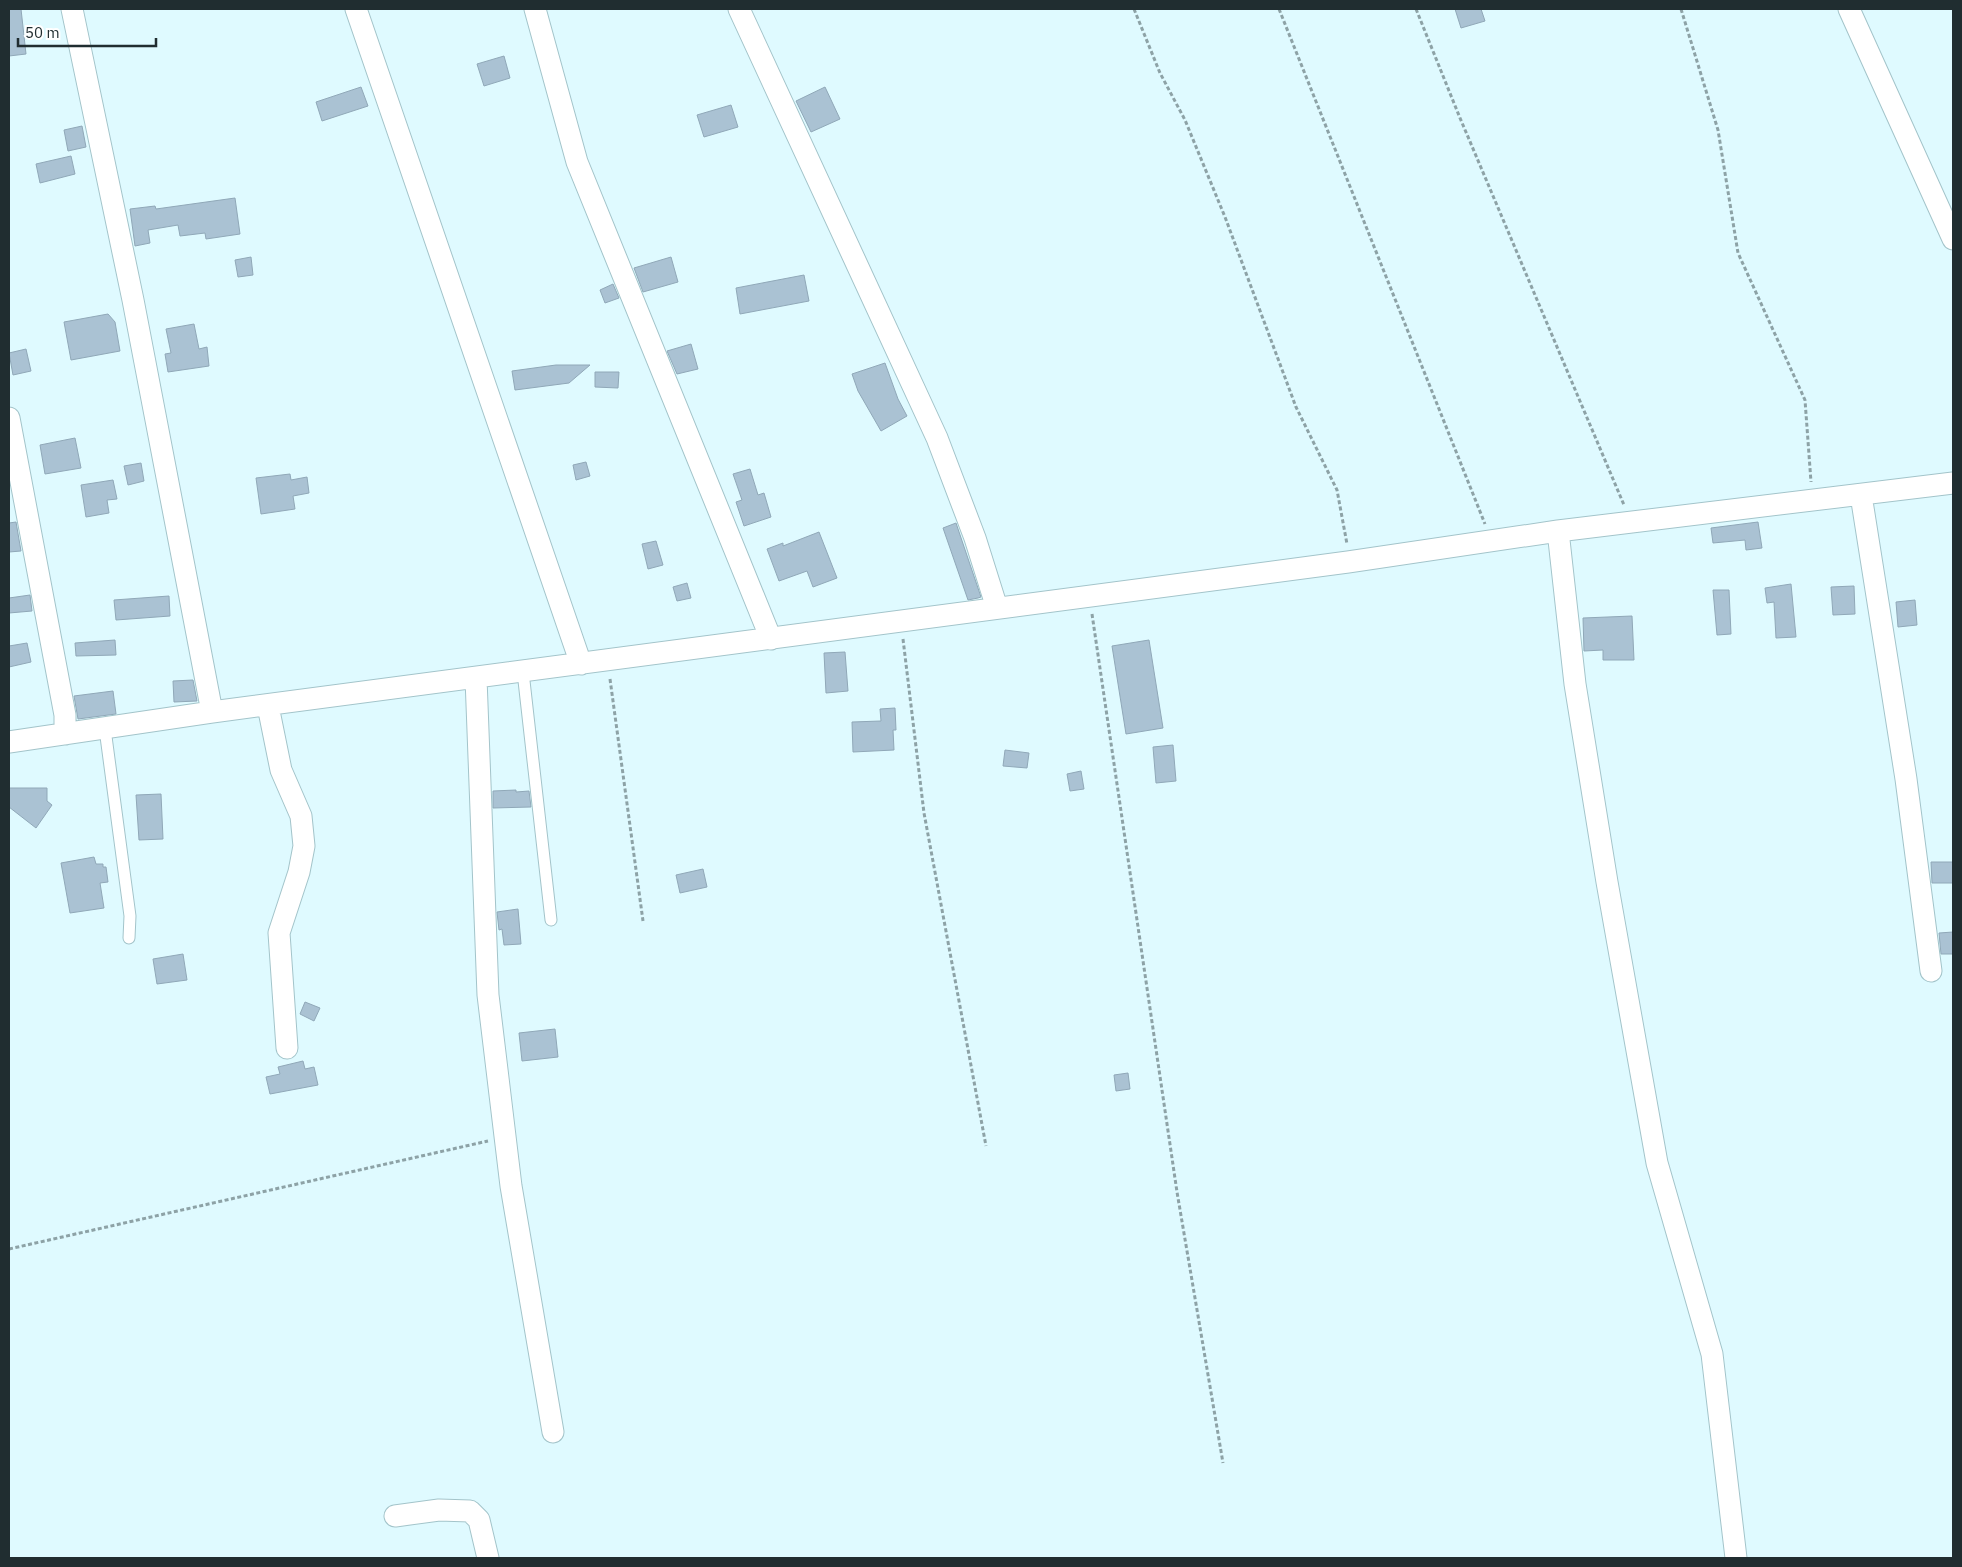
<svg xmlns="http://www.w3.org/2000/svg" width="1962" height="1567" font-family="'IBM Plex Sans',sans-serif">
	<rect width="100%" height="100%" fill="#dffaff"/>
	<path fill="#aac2d3" stroke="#90a8b8" d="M9,9H21L26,54L9,56Z
		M1455,9H1481L1485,21L1461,28Z
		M504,56L510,78L484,86L477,64Z
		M361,87L368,106L322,121L316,102Z
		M825,87L840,119L811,132L796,101Z
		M731,105L738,127L704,137L697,115Z
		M82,126L86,147L68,151L64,130Z
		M71,156L75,174L40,183L36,164Z
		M235,198L240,234L206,239L205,233L180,236L178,225L148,230L150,243L135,246L130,209L155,206L156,209Z
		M251,257L253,275L238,277L235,260Z
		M671,257L678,282L643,292L634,268Z
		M804,275L809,301L740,314L736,288Z
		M613,284L619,298L605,303L600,290Z
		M108,314L115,322L120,351L71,360L64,322Z
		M194,324L199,349L207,347L209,366L168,372L165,354L171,353L166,329Z
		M691,344L698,369L677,374L667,351Z
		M26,349L31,371L13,375L9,353Z
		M885,363L898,399L907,416L881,431L858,391L852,374Z
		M556,365H590L569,383L515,390L512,371Z
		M595,372H619L618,388L595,387Z
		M75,438L81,468L45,474L40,445Z
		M586,462L590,476L576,480L573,465Z
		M141,463L144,481L128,485L124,466Z
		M750,469L758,495L764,493L771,517L744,526L736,502L742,500L733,474Z
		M290,474L291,480L307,477L309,493L293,496L295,509L261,514L256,478Z
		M113,480L117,499L107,500L109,513L86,517L81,485Z
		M16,522L21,551L9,552V523Z
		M1758,522L1762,548L1746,550L1745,540L1713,543L1711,528Z
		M956,523L981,597L978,598L968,600L943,528Z
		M819,532L837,578L813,587L807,571L779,581L767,549L783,543V546Z
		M656,541L663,565L648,569L642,544Z
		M687,583L691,598L677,601L673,587Z
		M1791,584L1796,637L1776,638L1774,602L1767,603L1765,588Z
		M1854,586L1855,614L1833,615L1831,587Z
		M1713,590H1729L1731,634L1717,635Z
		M30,595L32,611L9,613V598Z
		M169,596L170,616L116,620L114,600Z
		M1915,600L1917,625L1898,627L1896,602Z
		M1632,616L1634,660H1603V650L1584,651L1583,618Z
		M115,640L116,655L76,656L75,643Z
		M1149,640L1163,728L1126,734L1112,646Z
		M27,643L31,662L9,667V646Z
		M845,652L848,691L826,693L824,653Z
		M193,680L197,701L174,702L173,681Z
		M113,691L116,714L78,719L74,696Z
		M895,708L896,730H893L894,750L853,752L852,722L881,721L880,709Z
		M1173,745L1176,781L1156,783L1153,747Z
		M1005,750L1029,753L1027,768L1003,766Z
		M1081,771L1084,789L1070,791L1067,774Z
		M9,788H47V801L52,805L36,828L9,807Z
		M516,790V792L529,791L531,807L493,808V791Z
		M161,794L163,839L139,840L136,795Z
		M94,857L96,864H103V867H106L108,882L100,883L104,908L70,913L61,863Z
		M1931,862H1953V883H1932Z
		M703,869L707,887L680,893L676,875Z
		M518,909L521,944L504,945L502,929L499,930L497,912Z
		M1953,932V954H1941L1939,933Z
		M183,954L187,980L157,984L153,959Z
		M305,1002L320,1008L314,1021L300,1014Z
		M555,1029L558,1057L522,1061L519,1033Z
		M303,1061L305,1069L314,1067L318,1085L270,1094L266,1077L280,1074L278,1067Z
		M1128,1073L1130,1089L1116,1091L1114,1075Z"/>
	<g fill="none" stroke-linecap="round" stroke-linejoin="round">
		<defs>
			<path id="lane" d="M523,672L551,920
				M105,729L130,916L129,938"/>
			<path id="street" d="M72,9L133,300L212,712
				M356,9L581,664
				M535,9L577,162L771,639
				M739,9L937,438L975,538L997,608
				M1849,9L1953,239
				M9,418L65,715V734
				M1861,495L1906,779L1931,971
				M1558,531L1575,684L1607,882L1657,1163L1712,1354L1736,1558
				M476,678L488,995L511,1186L553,1432
				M268,706L281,770L301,816L304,846L299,872L279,933L287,1048
				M9,742L212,712L1348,562L1558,531L1953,483
				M395,1516L439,1510L470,1511L479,1520L488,1558"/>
		</defs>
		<use href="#lane" stroke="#a3c4ca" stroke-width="13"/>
		<use href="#street" stroke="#a3c4ca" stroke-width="23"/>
		<path stroke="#8da2a6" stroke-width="3" stroke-dasharray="4 2.5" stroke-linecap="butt" d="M1134,9L1160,73L1185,120L1225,217L1296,407L1337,490L1347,544
			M1279,9L1485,524
			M1416,9L1460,118L1624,505
			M1681,9L1718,130L1738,253L1805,400L1811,482
			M1092,614L1177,1192L1223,1463
			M903,639L924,813L986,1146
			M610,679L643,921
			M9,1249L488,1141"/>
		<use href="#lane" stroke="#fff" stroke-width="11"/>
		<use href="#street" stroke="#fff" stroke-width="21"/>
	</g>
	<rect width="1962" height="1567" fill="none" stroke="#202d30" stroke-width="20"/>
	<path d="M18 38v8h138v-8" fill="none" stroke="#202d30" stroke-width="2.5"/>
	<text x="25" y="38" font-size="15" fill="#202d30" stroke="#ffffff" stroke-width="4" paint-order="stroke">50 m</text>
</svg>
